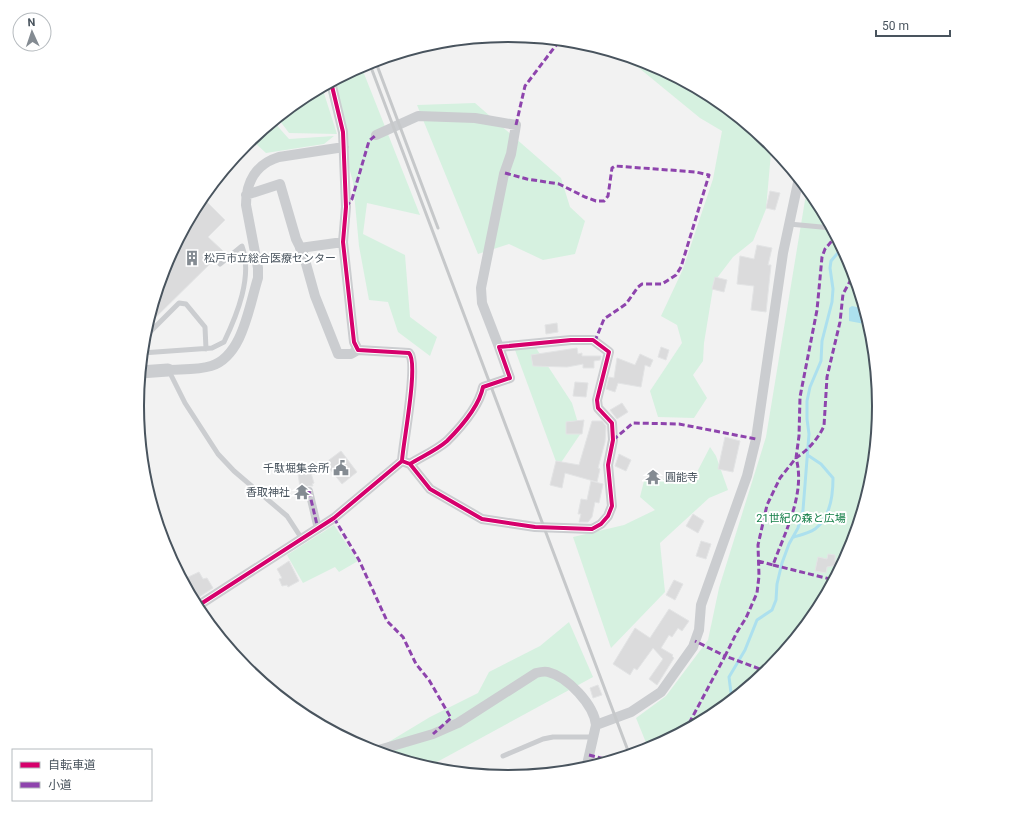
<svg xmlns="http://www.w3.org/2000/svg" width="1016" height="813" font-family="Roboto,'Noto Sans JP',sans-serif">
	<rect width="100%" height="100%" fill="#f2f2f2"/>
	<path fill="#d6f1e0" d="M563,40C614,45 670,70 714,97C733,110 751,127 769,142L771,153L766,209L753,241L733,257L714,282L704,343L703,361L693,375L707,398L694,418L658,417L650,391L682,343L677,325L661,316L683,269L713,179L722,131L700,118L639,68L587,45Z
		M361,66L420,215L367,203L363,234L405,255L410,317L437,337L430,356L398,332L388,302L369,300L359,246L353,182L326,85Z
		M322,87L337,134L289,133L277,117L302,97Z
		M475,103L561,178L570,207L585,221L575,254L543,260L509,244L478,254L417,105Z
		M273,121L289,139L334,136L324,144L266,153L254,142L249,140Z
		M807,188L817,200L851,265L872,334L879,407L872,479L851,549L817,613L771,669L714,716L649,750L636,718L666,696L708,640L719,588L766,437Z
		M536,348L572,403L581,433L558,467L515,350Z
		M710,447L716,456L728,490L709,498L660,543L665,592L611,648L573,537L624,525L655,510L640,497L644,481L695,476Z
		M334,525L358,561L339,572L335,567L303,583L287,555Z
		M569,622L593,677L426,768L372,752L430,717L478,693L489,672L540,646Z"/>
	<path fill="#ace0ee" d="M852,306L865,309L870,325L849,321V308Z"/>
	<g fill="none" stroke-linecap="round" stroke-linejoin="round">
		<path stroke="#ace0ee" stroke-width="3" d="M794,537C801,535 809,533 815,529C830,518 833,495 833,478L821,464L809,456
			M732,701L729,677L745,650L757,620L772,610L776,600L777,584L782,563L789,544L798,528L803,510L809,434L807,419V401L810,387L821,361L822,341L832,302L833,289L830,268L831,261L842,248"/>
	</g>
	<path fill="#dbdbdc" stroke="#e3e4e5" d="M770,191L780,193L775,210L766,208Z
		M202,197L225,220L208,237L223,251L146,327L165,264Z
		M757,245L772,248L768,265H771L766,312L751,310L754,286L737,284L740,256L754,259Z
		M715,277L727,280L724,292L712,289Z
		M557,323L558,332L546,334L545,325Z
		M661,347L669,350L666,360L658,357Z
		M577,348L578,354L582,353V356H601L600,360L594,361V368H583V364L567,367L533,366L531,355Z
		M640,354L653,360L650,367L645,365L641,387L618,383L615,392L606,389L609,377L614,378L617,358L635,365Z
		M575,382L588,383L586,397L573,396Z
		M622,403L628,412L617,419L610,410Z
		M584,420L582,434H566V422Z
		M592,421H602L606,426L605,442L598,468L600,469L597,482L565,473L562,488L550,485L556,461L579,465Z
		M725,437L740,441L733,472L718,469Z
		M341,451L357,472L342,484L325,463Z
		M619,454L631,460L626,471L615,466Z
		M306,464L309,474L311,473L314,483L312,484L313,486H308L304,488V487H300L297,467Z
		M591,481L603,484L599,503L595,502L592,517L588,522H579L581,514H578L581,499L587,500Z
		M693,514L704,521L698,533L686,526Z
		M701,541L711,544L706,559L696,556Z
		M828,554L835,555V561L843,564L827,567L826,573L815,571L818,557L827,559Z
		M289,561L299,581L288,587L287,585L282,586L279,579L282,578L277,569Z
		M199,572L203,579L207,578L213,588L193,601L182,580Z
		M674,580L683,584L675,600L666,595Z
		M669,609L689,621L682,631L678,628L672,637L669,635L661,648L673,655L672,656L674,658L657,685L649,679L663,659L653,648L637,670L634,668L630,675L613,664L635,628L650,638Z
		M598,685L602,695L593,698L590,688Z"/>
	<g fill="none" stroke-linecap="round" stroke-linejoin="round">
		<path stroke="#cbcdd0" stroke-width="5" d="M789,224L832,228
			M143,339L179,303L186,304L205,327L206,349
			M142,353L212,348L224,342C237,315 253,276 242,246L220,264
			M169,371L185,403L218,454L234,471L287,516L302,539
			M503,756L543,739L553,737H593"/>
		<path stroke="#cbcdd0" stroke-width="8" d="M309,491L318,529"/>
		<path stroke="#cbcdd0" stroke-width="10" d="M376,135L418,116L475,118L516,125L511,154L504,174L481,288L482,303L499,347
			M246,195L280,184L296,239L303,253L315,296L338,354H351L358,350
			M300,248L343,242
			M168,370C182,369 198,370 211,366C243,356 249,306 258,278V268L246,205C246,182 256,164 279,157L344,147
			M402,461L410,464L430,489L482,519L535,527L592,529L601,524L608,516L612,506L608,465L613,440L612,423L598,408L597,400L609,352L593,340H571L499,347L510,378L483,387C479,407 461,427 447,441C437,450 421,457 410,464
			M196,607L334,518L402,461C403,443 419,363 409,353L358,350L354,342L343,242L346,207L343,132L331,82
			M596,725L631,712L661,692L693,647L699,630L701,605L747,476L756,439L783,253L799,178
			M372,752L433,734L458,723L536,673C540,672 545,671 548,672C568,677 594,705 596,725L586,769"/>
		<path stroke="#cbcdd0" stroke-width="13" d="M140,372L168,370"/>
		<path stroke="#c6c8ca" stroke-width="3" d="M375,60L438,228
			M369,62L630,756"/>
		<path stroke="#8e44ad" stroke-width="3" stroke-dasharray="6 3" stroke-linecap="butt" d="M516,125L525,86L560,40
			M505,173L527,179L559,184L585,197L596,201H604L608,196L612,168L615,166L696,172L709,175L681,267L676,275L662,284H642L638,287L626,304L604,319L595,341
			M346,207L352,199L369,141L376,135
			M613,440L633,423L679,424L756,439
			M309,491L318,529
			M334,518L359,560L387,621L403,637L416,664L429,680L451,718L433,734
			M758,561L773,565C785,532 806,493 796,458C808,450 818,439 824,426L827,377L840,322L843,294L854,274
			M773,565L834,580
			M768,672L725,656L737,632L746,618L757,593L759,576L758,545L767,505L780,478L796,458L799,436L800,397L817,310L822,257L825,249L836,236
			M685,731L725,656L695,641
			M589,755L605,759L623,758
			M631,755L640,750L645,751"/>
		<defs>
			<path id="cycleway" d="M402,461L410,464L430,489L482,519L535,527L592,529L601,524L608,516L612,506L608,465L613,440L612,423L598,408L597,400L609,352L593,340H571L499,347L510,378L483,387C479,407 461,427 447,441C437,450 421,457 410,464
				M196,607L334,518L402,461C403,443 419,363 409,353L358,350L354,342L343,242L346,207L343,132L331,82"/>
		</defs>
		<use href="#cycleway" stroke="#fff" stroke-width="6"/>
		<use href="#cycleway" stroke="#d6006c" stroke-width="4"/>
	</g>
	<defs>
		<symbol id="building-bare" viewBox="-9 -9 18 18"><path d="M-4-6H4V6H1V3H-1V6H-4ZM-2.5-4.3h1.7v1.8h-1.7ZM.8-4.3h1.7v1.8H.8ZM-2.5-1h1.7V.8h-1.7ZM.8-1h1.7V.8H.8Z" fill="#848b92" stroke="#fff" stroke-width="2.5" paint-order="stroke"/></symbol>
		<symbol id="civic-bare" viewBox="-9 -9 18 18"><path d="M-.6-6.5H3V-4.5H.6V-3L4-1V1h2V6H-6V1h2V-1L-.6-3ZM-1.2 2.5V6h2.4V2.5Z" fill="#848b92" stroke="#fff" stroke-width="2.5" paint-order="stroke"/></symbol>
		<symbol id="temple-bare" viewBox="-9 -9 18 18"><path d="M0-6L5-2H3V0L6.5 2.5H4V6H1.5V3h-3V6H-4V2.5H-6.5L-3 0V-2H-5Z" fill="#848b92" stroke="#fff" stroke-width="2.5" paint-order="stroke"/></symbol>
	</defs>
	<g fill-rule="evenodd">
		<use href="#building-bare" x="181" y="247" width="22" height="22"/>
		<use href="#civic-bare" x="330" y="457" width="22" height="22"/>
		<use href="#temple-bare" x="642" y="466" width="22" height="22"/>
		<use href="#temple-bare" x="291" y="481" width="22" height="22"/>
	</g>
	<g text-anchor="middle" stroke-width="4" stroke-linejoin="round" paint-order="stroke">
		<g font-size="11" fill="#49545e" stroke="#fff" text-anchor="start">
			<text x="204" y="262">松戸市立総合医療センター</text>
			<text x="329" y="472" text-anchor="end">千駄堀集会所</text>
			<text x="665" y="481">圓能寺</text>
			<text x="290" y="496" text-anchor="end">香取神社</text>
		</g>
		<g font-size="11" fill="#18814b" stroke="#fff">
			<text x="801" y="522">21世紀の森と広場</text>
		</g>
	</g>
	<path d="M0 0H1016V813H0ZM144 406a364 364 0 1 1 728 0a364 364 0 1 1-728 0Z" fill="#fff" fill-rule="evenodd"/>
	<path fill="none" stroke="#49545e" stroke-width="2" d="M144 406a364 364 0 1 1 728 0a364 364 0 1 1-728 0Z"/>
	<rect x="12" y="749" width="140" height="52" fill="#ffffff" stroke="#b6bbbf"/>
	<rect x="20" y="762" width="20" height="6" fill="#d6006c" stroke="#b6bbbf"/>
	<text x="48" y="769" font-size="12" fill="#49545e">自転車道</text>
	<rect x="20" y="782" width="20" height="6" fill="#8e44ad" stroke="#b6bbbf"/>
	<text x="48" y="789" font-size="12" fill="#49545e">小道</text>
	<g transform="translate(32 32) rotate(357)"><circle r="19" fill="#ffffff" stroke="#b6bbbf"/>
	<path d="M0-3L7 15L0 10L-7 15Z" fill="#848b92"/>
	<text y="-6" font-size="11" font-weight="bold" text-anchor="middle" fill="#49545e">N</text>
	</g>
	<path d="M876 30v6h74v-6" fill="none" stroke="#49545e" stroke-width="2"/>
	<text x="882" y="30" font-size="12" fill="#49545e" stroke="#ffffff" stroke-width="3" paint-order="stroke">50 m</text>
</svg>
